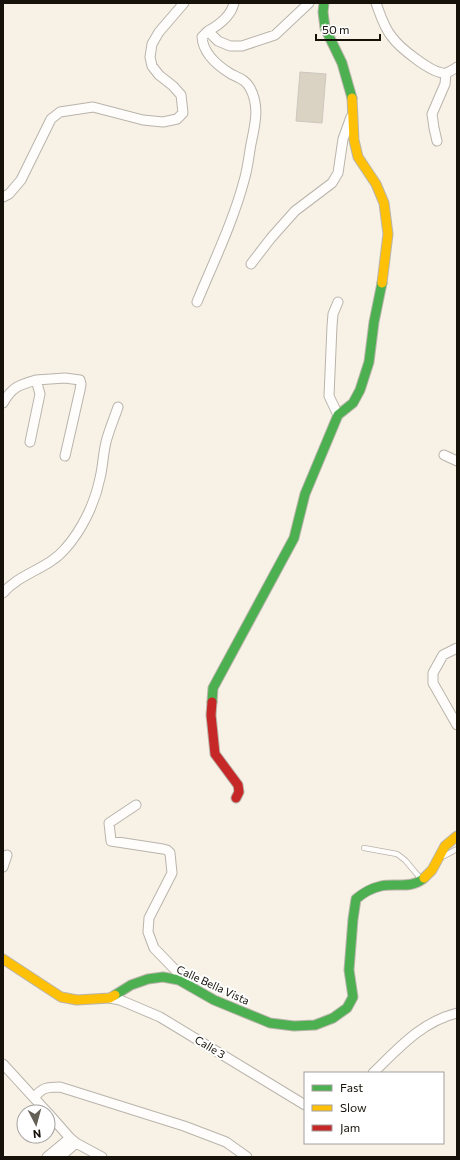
<svg xmlns="http://www.w3.org/2000/svg" width="460" height="1160" font-family="Commissioner,sans-serif">
	<rect width="100%" height="100%" fill="#f7f1e6"/>
	<path fill="#dad2c2" stroke="#cdc8be" d="M300,72L326,74L322,123L296,121Z"/>
	<g fill="none" stroke-linecap="round" stroke-linejoin="round">
		<defs>
			<path id="lane" d="M364,848L397,854L405,860L421,879
				M444,856L457,849"/>
			<path id="street" d="M234,3C231,16 219,25 208,31L218,41L230,46H242L275,35L309,3
				M376,3C380,14 384,28 392,37C399,47 433,75 446,73C449,72 454,69 457,67
				M437,141L434,128L432,114L445,84L446,73
				M3,197L9,194L21,180L51,119L60,112L93,107L143,120L163,122L177,119L183,113L181,95L173,86L159,75L152,66L150,57L152,44L159,32L184,3
				M251,264L271,238L295,211L332,183L338,173L343,139L351,117
				M197,302C214,261 234,220 245,177C248,166 249,155 251,144C255,125 260,106 250,88C246,80 239,78 231,74C218,66 203,53 202,37L208,31
				M36,380L65,378L80,380L81,384L80,390L65,456
				M3,403C12,387 19,385 36,380L40,394L30,442
				M338,415L329,396L332,326L333,314L338,302
				M444,455L457,461
				M3,593C20,573 48,569 65,549C82,530 95,503 100,478C103,466 103,454 106,442C109,430 114,419 118,407
				M457,648L443,655L433,673V683L457,725
				M136,805L109,823L111,841L163,849L167,850L170,853L172,873L149,918L148,932L154,948L186,981
				M3,867L7,855
				M110,998L120,1000L160,1017L305,1105
				M3,1064L47,1112
				M373,1073C398,1049 421,1022 457,1013
				M34,1098C42,1087 48,1087 60,1087L184,1126L226,1142L247,1157
				M48,1113L70,1138L76,1143L102,1157
				M47,1157L70,1138
				M60,1157L76,1143"/>
			<path id="fast" d="M324,3L323,12L325,28L342,63L352,98
				M212,702L213,688L294,538L305,494L338,415L353,403L360,390L369,362L374,322L382,283
				M115,995L131,985L148,979L163,977L179,980L214,1000L270,1023L294,1026L315,1025L333,1018L347,1008L353,997L349,970L353,919L356,899C363,893 372,888 381,886C396,883 412,889 424,878"/>
			<path id="slow" d="M352,98L354,140L358,157L376,184L384,203L388,234L382,283
				M424,878L432,870L445,846L457,836
				M3,959L61,997L77,1000L110,998L115,995"/>
			<path id="jam" d="M212,702L211,715L215,754L238,785L239,792L236,798"/>
		</defs>
		<use href="#lane" stroke="#b9b4ab" stroke-width="6"/>
		<use href="#street" stroke="#b9b4ab" stroke-width="11"/>
		<use href="#fast" stroke="#b9b4ab" stroke-width="11"/>
		<use href="#slow" stroke="#b9b4ab" stroke-width="11"/>
		<use href="#jam" stroke="#b9b4ab" stroke-width="11"/>
		<use href="#lane" stroke="#fefdfb" stroke-width="4.5"/>
		<use href="#street" stroke="#fefdfb" stroke-width="9"/>
		<use href="#fast" stroke="#4caf50" stroke-width="9"/>
		<use href="#slow" stroke="#ffc107" stroke-width="9"/>
		<use href="#jam" stroke="#c62828" stroke-width="9"/>
	</g>
	<g text-anchor="middle" stroke-width="4" stroke-linejoin="round" paint-order="stroke">
		<g font-size="11" fill="#161209" stroke="#fff">
			<text transform="translate(213 985) rotate(25)" y="4">Calle Bella Vista</text>
			<text transform="translate(210 1047) rotate(31)" y="4">Calle 3</text>
		</g>
	</g>
	<rect width="460" height="1160" fill="none" stroke="#161209" stroke-width="8"/>
	<rect x="304" y="1072" width="140" height="72" fill="#ffffff" stroke="#a2a09d"/>
	<rect x="312" y="1085" width="20" height="6" fill="#4caf50" stroke="#a2a09d"/>
	<text x="340" y="1092" font-size="12" fill="#161209">Fast</text>
	<rect x="312" y="1105" width="20" height="6" fill="#ffc107" stroke="#a2a09d"/>
	<text x="340" y="1112" font-size="12" fill="#161209">Slow</text>
	<rect x="312" y="1125" width="20" height="6" fill="#c62828" stroke="#a2a09d"/>
	<text x="340" y="1132" font-size="12" fill="#161209">Jam</text>
	<g transform="translate(36 1124) rotate(174)"><circle r="19" fill="#ffffff" stroke="#a2a09d"/>
	<path d="M0-3L7 15L0 10L-7 15Z" fill="#656056"/>
	<text y="-6" font-size="11" font-weight="bold" text-anchor="middle" fill="#161209">N</text>
	</g>
	<path d="M316 34v6h64v-6" fill="none" stroke="#161209" stroke-width="2"/>
	<text x="322" y="34" font-size="12" fill="#161209" stroke="#ffffff" stroke-width="3" paint-order="stroke">50 m</text>
</svg>
